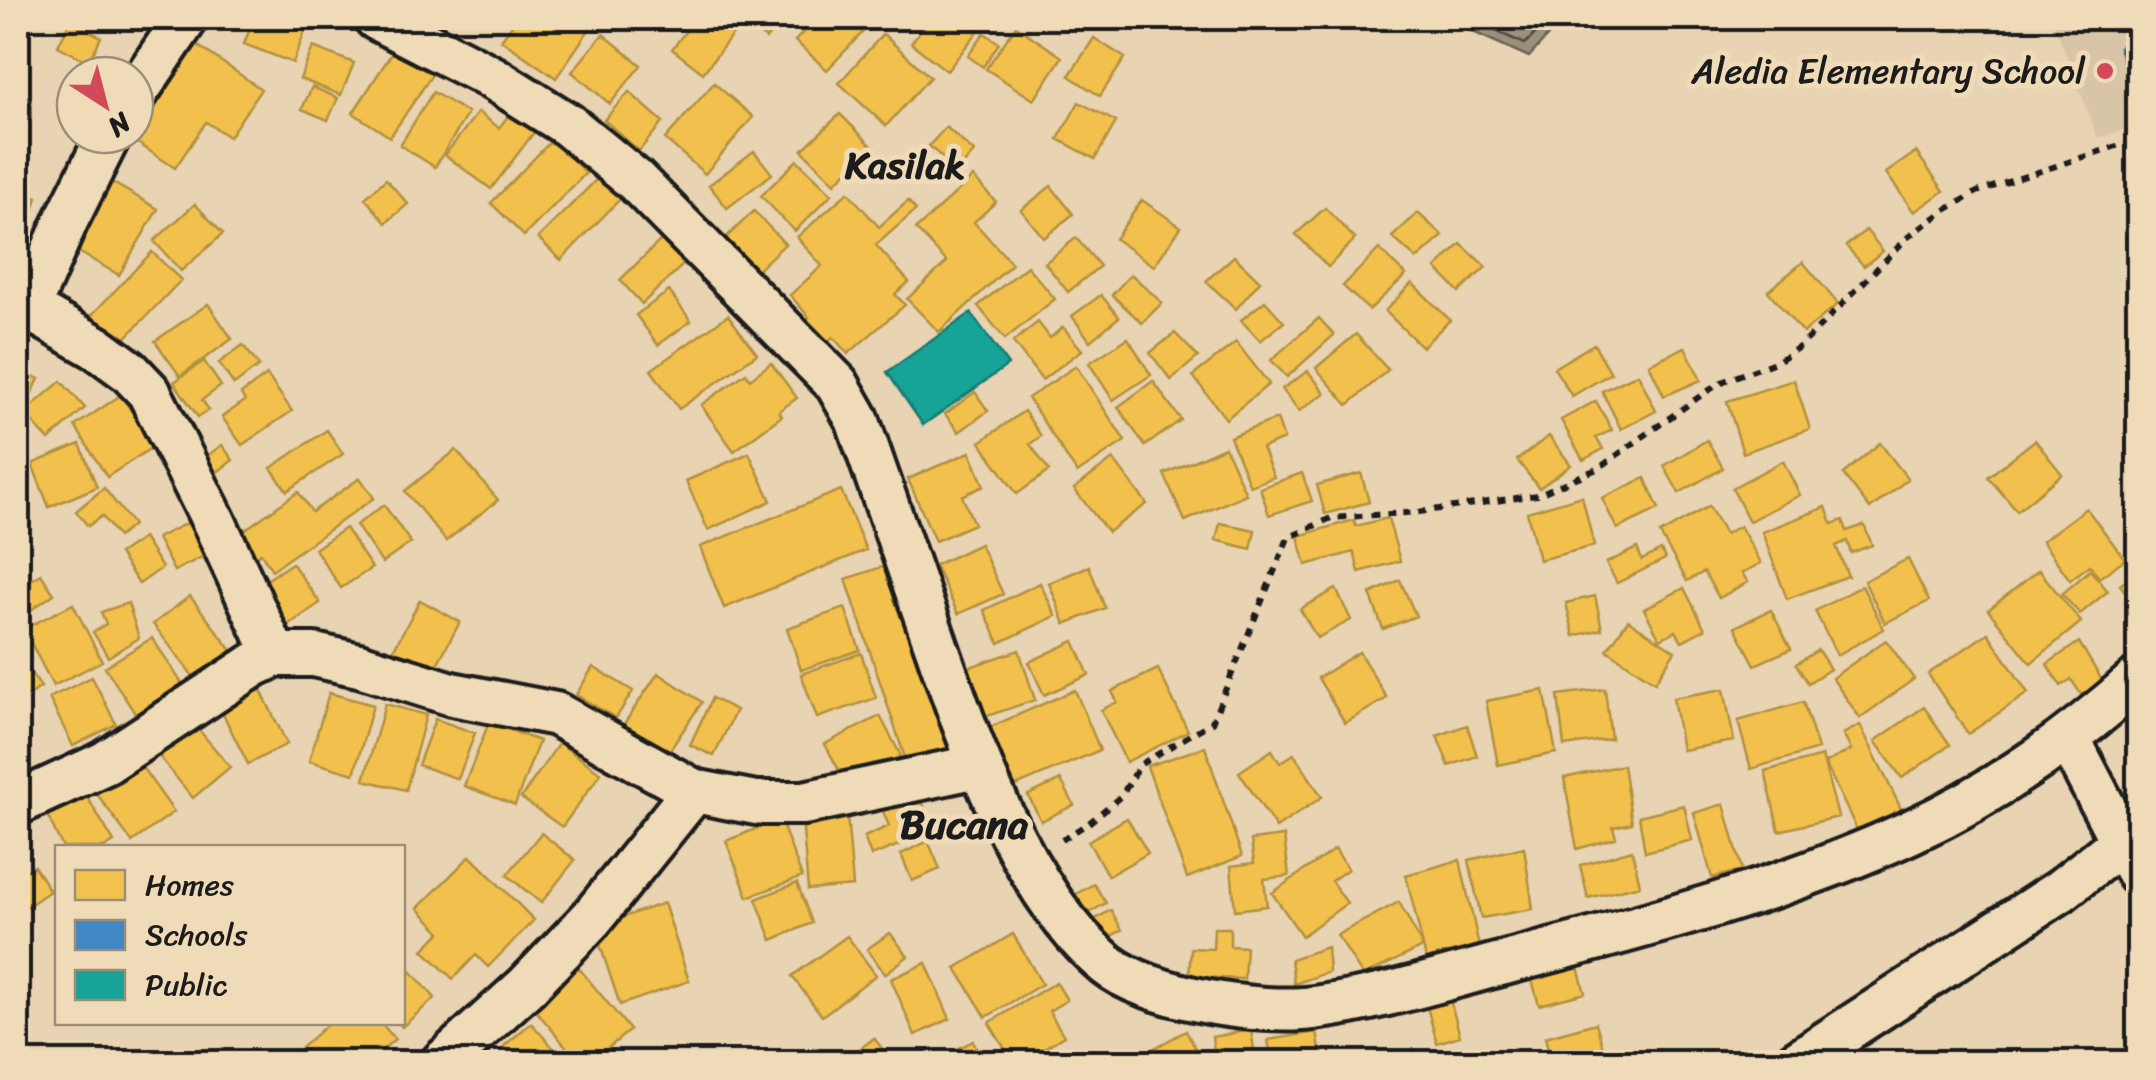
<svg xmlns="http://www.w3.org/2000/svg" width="2156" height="1080" font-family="Sriracha,sans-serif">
	<rect width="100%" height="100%" fill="#e8d3b3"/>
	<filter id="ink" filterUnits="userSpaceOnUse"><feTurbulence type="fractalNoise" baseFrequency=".01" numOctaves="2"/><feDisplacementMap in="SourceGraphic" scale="20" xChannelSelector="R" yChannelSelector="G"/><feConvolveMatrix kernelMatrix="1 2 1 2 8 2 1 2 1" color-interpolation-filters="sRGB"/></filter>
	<g filter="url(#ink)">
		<path fill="#d8c5a7" d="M2052,18H2138V125L2098,138Z"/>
		<path fill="#9c907b" stroke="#696255" stroke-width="2.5" d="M1442,18H1564L1529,57Z"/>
		<path fill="#f2c14e" stroke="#b2903f" stroke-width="2.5" d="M254,18H275L306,29L293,63L244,44Z
			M517,18H597L556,78L501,40Z
			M696,18H711L733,34L703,73L672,49Z
			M739,18H784L766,39Z
			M817,18H876L827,70L795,41Z
			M930,18H963L979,30L947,71L911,43Z
			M70,21L101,37L89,62L58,46Z
			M1016,26L1062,57L1034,100L986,69Z
			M984,33L999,43L983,67L968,56Z
			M603,34L641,65L610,104L572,72Z
			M883,34L930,77L886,126L839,83Z
			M1094,38L1125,58L1100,96L1069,76Z
			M197,45L261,89L229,137L206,122L175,168L133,140Z
			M397,45L435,70L390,137L353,113Z
			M313,47L354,63L341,95L300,79Z
			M714,83L753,117L705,174L665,139Z
			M312,87L338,98L328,120L302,109Z
			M433,92L468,113L435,167L400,145Z
			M629,92L663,122L639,151L604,120Z
			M1079,102L1116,122L1095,159L1058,139Z
			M478,112L499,128L511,112L535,131L491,189L445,155Z
			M840,114L872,146L835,183L802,150Z
			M946,127L974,152L958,171L929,146Z
			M552,140L586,173L524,236L491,203Z
			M754,151L772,174L727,208L709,185Z
			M1916,152L1944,191L1914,212L1886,173Z
			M797,160L832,194L795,231L761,196Z
			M973,177L996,202L974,222L1012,264L939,332L907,299L947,262L916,229Z
			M598,178L620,199L561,260L538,238Z
			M386,179L408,204L386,223L365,198Z
			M108,180L158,209L119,275L70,247Z
			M1051,186L1073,214L1044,238L1021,210Z
			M18,191L37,197L18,262Z
			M848,192L879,227L908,201L916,210L876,245L909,282L895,294L905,305L848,354L833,337L823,346L803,322L809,317L790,295L822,266L797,237Z
			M1142,200L1181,227L1154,266L1115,239Z
			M195,204L223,234L181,271L154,241Z
			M1325,208L1355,239L1328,267L1296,234Z
			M754,211L785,244L750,277L719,244Z
			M1418,213L1443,236L1417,259L1392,237Z
			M1866,230L1883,251L1864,266L1846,246Z
			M666,235L689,259L642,304L620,280Z
			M1076,238L1100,266L1068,292L1045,263Z
			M1461,244L1486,267L1459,292L1436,268Z
			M1379,249L1406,275L1369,310L1343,286Z
			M152,252L181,280L113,351L84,323Z
			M1234,256L1260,281L1236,309L1206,281Z
			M1803,262L1838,304L1803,333L1768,291Z
			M1027,266L1055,299L1005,339L978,306Z
			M1131,274L1162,303L1142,323L1112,295Z
			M1412,283L1450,320L1422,347L1385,311Z
			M669,291L691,321L658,345L636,315Z
			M1101,295L1119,317L1090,341L1072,316Z
			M1265,301L1284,322L1260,341L1241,320Z
			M208,304L232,339L180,376L155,341Z
			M728,315L757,354L679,409L651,370Z
			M1319,318L1334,335L1287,377L1271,360Z
			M1038,322L1050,338L1063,327L1082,350L1042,380L1013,342Z
			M1175,333L1198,357L1171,380L1150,353Z
			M1356,334L1388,370L1348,405L1316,368Z
			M1128,338L1151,375L1113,400L1089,363Z
			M1236,342L1269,384L1226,419L1193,376Z
			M1594,344L1611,373L1572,396L1554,368Z
			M243,345L259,366L234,385L219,363Z
			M1685,347L1701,380L1664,396L1649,364Z
			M18,354L25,358L20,369L39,379L18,421Z
			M204,361L221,386L202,400L209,410L198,417L174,382Z
			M771,363L797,398L779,411L782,416L734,451L701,405L746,373L750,379Z
			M1076,366L1125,441L1077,473L1028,398Z
			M1308,371L1325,393L1299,411L1282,389Z
			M1638,374L1656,411L1621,429L1602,391Z
			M267,375L292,411L242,445L222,417L245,401L241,394Z
			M1794,380L1810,429L1743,453L1727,401Z
			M61,381L85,408L49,440L24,413Z
			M1153,381L1181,420L1145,446L1118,407Z
			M975,392L988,411L959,432L945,414Z
			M121,395L154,446L107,477L75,426Z
			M1596,401L1612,430L1596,438L1603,449L1583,460L1561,420Z
			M1024,411L1041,436L1030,444L1049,471L1017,494L980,442Z
			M1277,419L1284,439L1262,448L1274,477L1250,486L1230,437Z
			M327,430L343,454L287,491L271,468Z
			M1549,436L1571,465L1539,488L1517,460Z
			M1707,440L1723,468L1679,493L1664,466Z
			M2035,440L2062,474L2017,511L1988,477Z
			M1880,443L1908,479L1870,509L1843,474Z
			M80,444L97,487L49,507L32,464Z
			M222,445L233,460L212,476L200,461Z
			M1225,447L1246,494L1185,521L1164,474Z
			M456,450L498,500L446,541L405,491Z
			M970,452L984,486L962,496L974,524L935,541L908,479Z
			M749,453L771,501L708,530L686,481Z
			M1113,459L1147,504L1108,532L1074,489Z
			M1783,461L1800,495L1749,521L1732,488Z
			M1302,473L1312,501L1269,515L1260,488Z
			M1361,473L1369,502L1325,514L1317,485Z
			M360,478L374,498L272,570L261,553L252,559L236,536L298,492L312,512Z
			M1645,478L1659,509L1617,529L1602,498Z
			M104,488L133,525L118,537L102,516L88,526L76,511Z
			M841,490L866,550L724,608L700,547Z
			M1582,496L1594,546L1539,560L1527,512Z
			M384,505L411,543L382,563L356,525Z
			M1709,506L1725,534L1740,526L1761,563L1742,573L1748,582L1719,598L1704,572L1687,581L1660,534Z
			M1826,507L1832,524L1843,520L1847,531L1864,525L1872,545L1851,553L1847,541L1836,546L1848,576L1787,599L1762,532Z
			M2086,508L2125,559L2099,578L2090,565L2070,580L2042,541Z
			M1388,518L1400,561L1359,572L1354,552L1306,565L1298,536L1354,520L1356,526Z
			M191,521L208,554L174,571L157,538Z
			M1220,523L1255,530L1251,549L1216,540Z
			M345,528L372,568L341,588L315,549Z
			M143,538L162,568L139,584L119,554Z
			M980,544L1003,594L958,614L935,565Z
			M1637,548L1642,560L1661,550L1665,559L1617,583L1606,563Z
			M917,555L978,739L907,764L846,579Z
			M1908,559L1929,601L1885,623L1864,581Z
			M292,563L320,603L287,626L259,585Z
			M1089,566L1105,608L1065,624L1049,583Z
			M2039,570L2081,622L2031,663L1988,610Z
			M2090,570L2108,591L2080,614L2062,594Z
			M2138,570V608L2120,585Z
			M18,573L25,584L41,574L54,594L18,619Z
			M1400,580L1416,616L1383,629L1370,594Z
			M1040,583L1056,616L999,643L984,610Z
			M1862,586L1884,629L1837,655L1815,611Z
			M1684,588L1705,629L1682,641L1676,631L1660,639L1644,609Z
			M1336,589L1351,620L1317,638L1300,609Z
			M190,596L233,652L196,680L153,624Z
			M1595,596L1602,629L1574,636L1566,603Z
			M420,600L460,622L428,681L388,660Z
			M128,603L139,638L108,657L93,632L106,624L101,612Z
			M73,604L102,661L53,686L24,629Z
			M845,608L860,650L801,670L787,628Z
			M1771,610L1791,649L1755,665L1735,627Z
			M1628,620L1675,651L1655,682L1607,650Z
			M1988,633L2028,693L1968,734L1928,674Z
			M152,638L185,688L138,718L105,667Z
			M1886,640L1914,679L1860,718L1832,678Z
			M1074,641L1089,675L1044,695L1029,662Z
			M2079,642L2103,682L2082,696L2071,679L2061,686L2047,664Z
			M1019,650L1035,700L984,717L967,668Z
			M1818,650L1830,669L1808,683L1796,664Z
			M1359,652L1387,698L1345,723L1318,678Z
			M861,653L876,698L817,718L801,674Z
			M19,657L41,687L18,704V658Z
			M593,667L633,691L616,718L576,695Z
			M1158,669L1188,731L1126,762L1101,710L1117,702L1112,691Z
			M658,673L702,702L666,756L622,727Z
			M92,677L116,724L73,746L49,698Z
			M258,684L287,744L248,764L218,704Z
			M1605,689L1611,739L1564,746L1558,695Z
			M1724,689L1734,741L1682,750L1673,698Z
			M1075,690L1100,750L1004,791L979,732Z
			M1544,690L1556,753L1498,765L1486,701Z
			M329,693L373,705L354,774L309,761Z
			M712,698L736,710L714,756L690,745Z
			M1803,702L1818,749L1751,769L1738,721Z
			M385,704L426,715L406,790L364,780Z
			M1924,707L1950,745L1902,778L1875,741Z
			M880,716L901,756L846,784L825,744Z
			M435,719L475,733L458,779L418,765Z
			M489,722L539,741L515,805L464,786Z
			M194,724L230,767L193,798L158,755Z
			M1467,725L1477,756L1449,766L1437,736Z
			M1860,725L1904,815L1860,836L1825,763L1851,750L1843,734Z
			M559,743L601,773L562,827L521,798Z
			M1205,747L1242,856L1187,878L1147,766Z
			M1272,750L1280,763L1294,754L1322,797L1276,828L1239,772Z
			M1822,756L1838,817L1779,831L1765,771Z
			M137,760L174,812L132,842L94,790Z
			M1623,765L1632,823L1613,827L1616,838L1577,849L1564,778Z
			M1061,780L1074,805L1041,821L1028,795Z
			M917,789L934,831L871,856L864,837L889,826L880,804Z
			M83,790L114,842L104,848H63L43,806Z
			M1724,804L1742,870L1712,878L1694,813Z
			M1684,805L1692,840L1645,852L1639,816Z
			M847,814L853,886L808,890L802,818Z
			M1127,818L1148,853L1108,876L1088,841Z
			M780,819L802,877L748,897L726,841Z
			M541,833L575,860L541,903L507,875Z
			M1284,836L1289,876L1264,879L1267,906L1235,910L1231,866L1254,863L1251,840Z
			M928,841L940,869L912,881L901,854Z
			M1524,847L1533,909L1481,918L1469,860Z
			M1335,849L1348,869L1331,881L1347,903L1302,936L1272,893Z
			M1632,850L1640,885L1588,898L1580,865Z
			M470,856L534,920L488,967L476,955L453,979L423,950L441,932L418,908Z
			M1460,860L1479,946L1426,959L1406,875Z
			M34,866L50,891L25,908L18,897V876Z
			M797,883L812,923L772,940L756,899Z
			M1094,884L1106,903L1082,917L1071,897Z
			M1399,902L1423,947L1363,976L1337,935Z
			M664,903L689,981L620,1005L594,927Z
			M1111,910L1122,930L1097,944L1085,925Z
			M1214,928H1230V946L1246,947L1244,979L1189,977L1191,948L1213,949Z
			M890,933L908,956L885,974L867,949Z
			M1013,934L1042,984L986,1017L956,968Z
			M847,936L876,975L822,1016L792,976Z
			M1327,947L1329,972L1294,984L1291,959Z
			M402,961L435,998L402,1027L398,1022H402Z
			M573,961L630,1030L591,1062H579L527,1000Z
			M926,963L950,1019L915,1035L891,979Z
			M1578,967L1585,993L1539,1005L1532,980Z
			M1056,982L1067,1000L1049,1011L1064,1036L1020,1062H1013L989,1023Z
			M1449,996L1460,1036L1437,1043L1426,1003Z
			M330,1022H380L395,1039L368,1062H285Z
			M531,1023L558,1053L547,1062H518L504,1046Z
			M1596,1023L1604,1051L1564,1062H1551L1545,1037Z
			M1251,1030L1256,1062H1216L1212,1037Z
			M1186,1031L1203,1062H1158L1151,1050Z
			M1317,1032L1322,1062H1272L1268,1040Z
			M874,1038L890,1059L885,1062H843Z
			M973,1041L984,1062H932Z"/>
		<path fill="#3f88c5" stroke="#346892" stroke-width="2.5" d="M2138,41V103L2119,47Z"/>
		<path fill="#17a398" stroke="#187a73" stroke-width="2.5" d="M971,313L1008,365L923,425L887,372Z"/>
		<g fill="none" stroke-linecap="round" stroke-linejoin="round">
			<path stroke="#4f4a42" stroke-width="2.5" d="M1466,18L1525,44L1551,18"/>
			<defs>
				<path id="street" d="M376,18L493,78L568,125L635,180L837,384L857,419C882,489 906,560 931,631C967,735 1019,891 1106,964C1148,998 1261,1015 1314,1008C1382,999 1449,977 1516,960C1646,926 1787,889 1910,832C1993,794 2070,740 2138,679
					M135,94L186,18
					M18,306L28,308L99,349L129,371L149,392L214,522L275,655
					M28,308L67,219L109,135
					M2068,738L2138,873
					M18,803L105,763L254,665L275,655H314L359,665L452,694L556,714L694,791L756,803H804L978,766
					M443,1062L527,986L591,919L694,791
					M1797,1062L2060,891L2122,842"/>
			</defs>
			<use href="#street" stroke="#1c1c1c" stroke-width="50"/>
			<path stroke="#1c1c1c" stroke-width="6" stroke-dasharray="8 8" stroke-linecap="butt" d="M1062,840L1090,822L1121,796L1141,764L1212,722L1288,538L1331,518L1419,512L1537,495L1599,468L1703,394L1724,381L1778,361L1802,345L1908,237L1944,211L1977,192L2138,139"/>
			<use href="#street" stroke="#f0dbb9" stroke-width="42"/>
		</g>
	</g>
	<circle fill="#d1495b" stroke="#f0dbb9" stroke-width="4" cx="2105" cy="71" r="10"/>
	<g text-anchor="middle" stroke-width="10" stroke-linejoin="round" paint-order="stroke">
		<g font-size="35" fill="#1c1c1c" stroke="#f0dbb9" text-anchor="end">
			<text x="2085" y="83">Aledia Elementary School</text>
		</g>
		<g font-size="38" font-weight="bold" fill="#1c1c1c" stroke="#f0dbb9">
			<text x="905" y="178">Kasilak</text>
		</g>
		<g font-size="40" font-weight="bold" fill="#1c1c1c" stroke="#f0dbb9">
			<text x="964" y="838">Bucana</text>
		</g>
	</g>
	<rect width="2156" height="1080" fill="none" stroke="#f0dbb9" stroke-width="60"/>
	<rect x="30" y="30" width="2096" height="1020" fill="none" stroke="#1c1c1c" stroke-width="4" filter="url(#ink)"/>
	<rect x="55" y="845" width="350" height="180" fill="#f0dbb9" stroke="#9b8f7a" stroke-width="2.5"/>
	<rect x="75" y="870" width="50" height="30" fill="#f2c14e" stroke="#9b8f7a" stroke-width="2.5"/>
	<text x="145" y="895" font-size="30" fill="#1c1c1c">Homes</text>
	<rect x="75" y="920" width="50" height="30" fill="#3f88c5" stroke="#9b8f7a" stroke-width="2.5"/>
	<text x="145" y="945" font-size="30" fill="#1c1c1c">Schools</text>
	<rect x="75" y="970" width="50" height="30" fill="#17a398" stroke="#9b8f7a" stroke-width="2.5"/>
	<text x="145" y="995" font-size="30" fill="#1c1c1c">Public</text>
	<g transform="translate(105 105) rotate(144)"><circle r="48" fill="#f0dbb9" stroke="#9b8f7a" stroke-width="2.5"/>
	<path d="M0-8L18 38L0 25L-18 38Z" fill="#d1495b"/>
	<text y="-15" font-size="28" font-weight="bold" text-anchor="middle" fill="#1c1c1c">N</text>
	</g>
</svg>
